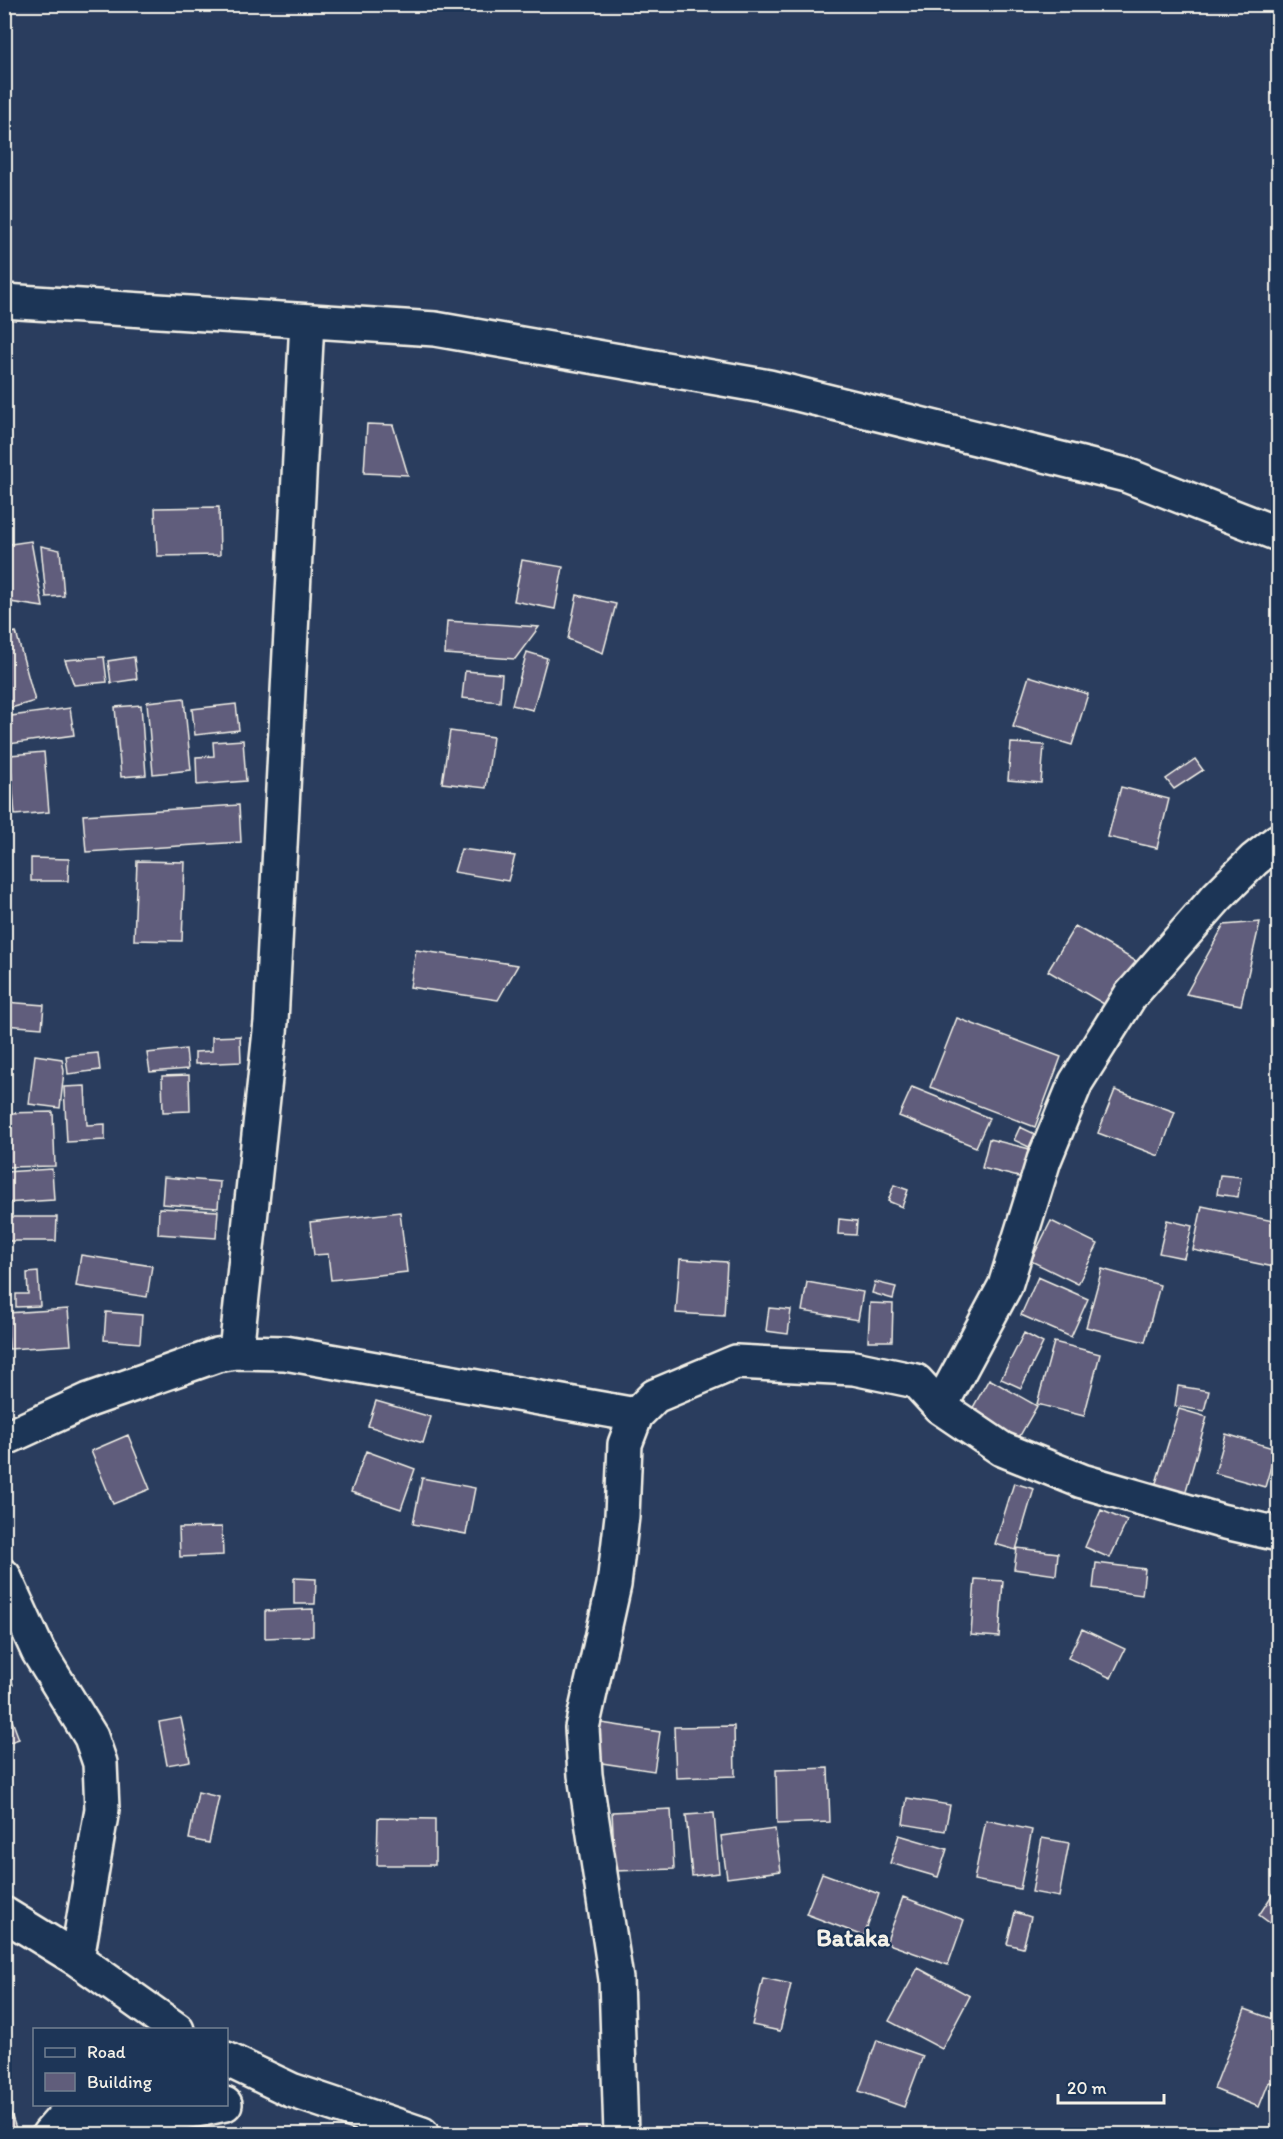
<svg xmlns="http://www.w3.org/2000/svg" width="1283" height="2139" font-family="Itim,sans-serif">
	<rect width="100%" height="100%" fill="#2a3d5e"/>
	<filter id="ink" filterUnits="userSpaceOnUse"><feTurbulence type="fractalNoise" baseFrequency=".0167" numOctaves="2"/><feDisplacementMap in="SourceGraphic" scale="12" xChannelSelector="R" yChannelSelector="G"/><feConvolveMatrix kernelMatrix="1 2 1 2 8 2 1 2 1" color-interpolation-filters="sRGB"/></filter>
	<g filter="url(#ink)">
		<path fill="#605d7b" stroke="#f4f1e8" stroke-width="1.5" d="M367,424L393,425L408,475L364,473Z
			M219,507L220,555L157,556L155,508Z
			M31,541L43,607L4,601V545Z
			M41,546L60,550L64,596L46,597Z
			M522,560L563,567L555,609L514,601Z
			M577,595L616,604L603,653L568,639Z
			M447,621L539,627L515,659L445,654Z
			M16,632L35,701L4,710V635Z
			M527,652L547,658L533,710L512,705Z
			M104,657L107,682L74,685L65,660Z
			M134,657L137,679L111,683L108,661Z
			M465,671L502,674L500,702L462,698Z
			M1029,676L1088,694L1072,745L1013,727Z
			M184,698L191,770L153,774L147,702Z
			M236,704L239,730L195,735L192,709Z
			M141,705L146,775L121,777L115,707Z
			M70,708L74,735L9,744L4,717Z
			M450,731L493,737L486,788L442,783Z
			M243,740L246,781L197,785L196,757L214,756L213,742Z
			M1011,743L1044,745L1041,783L1008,780Z
			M44,752L49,812L15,815L10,755Z
			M1195,759L1203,770L1174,789L1166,779Z
			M1121,787L1169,799L1157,848L1108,837Z
			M239,805L241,842L86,852L83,815Z
			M461,849L515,856L508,881L454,872Z
			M31,858L69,859L68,881H31Z
			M137,861L185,862L182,941L134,940Z
			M1260,922L1241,1005L1186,994L1224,925Z
			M1075,926L1141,964L1114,1010L1048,971Z
			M416,950L518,965L498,1000L410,987Z
			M4,1002L44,1005L42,1028L4,1025Z
			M957,1018L1061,1057L1035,1127L930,1087Z
			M240,1036L241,1062L195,1064V1052L212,1051V1037Z
			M186,1049L188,1069L150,1072L147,1053Z
			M98,1053L100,1070L68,1074L66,1056Z
			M35,1055L62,1059L64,1071L60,1108L29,1104Z
			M189,1075L190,1111L163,1112L162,1076Z
			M85,1086L87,1125L105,1124V1140L67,1142L64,1087Z
			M912,1087L989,1118L976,1147L899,1116Z
			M1115,1090L1175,1112L1159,1156L1098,1133Z
			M53,1112L55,1166L4,1167V1113Z
			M1020,1127L1035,1134L1029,1147L1014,1140Z
			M989,1139L1030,1149L1023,1178L982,1168Z
			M52,1169L54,1200L4,1203V1172Z
			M1220,1175L1241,1177L1238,1197L1217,1194Z
			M164,1177L220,1182L218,1208L162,1204Z
			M894,1185L908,1190L902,1207L888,1201Z
			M1202,1206L1278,1222V1244L1274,1267L1193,1250Z
			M159,1208L218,1211L216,1238L158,1234Z
			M400,1212L407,1272L331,1280L328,1254L314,1255L310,1222Z
			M4,1217H57L56,1241H4Z
			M839,1219L857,1221L856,1235L838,1234Z
			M1167,1220L1192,1226L1184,1258L1159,1253Z
			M1051,1221L1098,1244L1078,1284L1031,1261Z
			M81,1255L152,1266L147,1297L76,1286Z
			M680,1259L727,1262L724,1316L676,1313Z
			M1102,1269L1160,1285L1145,1342L1086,1327Z
			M38,1272L40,1306L16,1307V1294H28L27,1273Z
			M1038,1277L1088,1299L1071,1337L1021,1315Z
			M807,1282L863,1292L858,1320L802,1311Z
			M875,1282L896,1287L893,1299L872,1293Z
			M870,1303L893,1304L892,1341H868Z
			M769,1308L791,1310L788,1334L766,1331Z
			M68,1309L71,1345L9,1349L7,1313Z
			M106,1312L142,1315L140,1343L104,1340Z
			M1024,1333L1043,1343L1021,1388L1001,1379Z
			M1054,1342L1100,1354L1084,1416L1037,1404Z
			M989,1379L1037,1406L1014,1446L966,1420Z
			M1178,1386L1209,1391L1204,1411L1175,1406Z
			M376,1401L431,1417L423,1443L368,1426Z
			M1179,1409L1207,1417L1185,1494L1155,1486Z
			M1226,1434L1276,1449L1265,1487L1215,1473Z
			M128,1435L150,1489L113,1504L91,1451Z
			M366,1451L415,1469L401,1509L351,1492Z
			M422,1478L475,1488L466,1534L413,1524Z
			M1014,1483L1034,1489L1016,1550L995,1544Z
			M1101,1510L1127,1521L1110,1558L1085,1547Z
			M222,1527L223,1555L180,1557L179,1528Z
			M1017,1548L1058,1553L1056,1575L1014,1569Z
			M1096,1563L1145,1569L1142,1595L1093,1588Z
			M294,1578L316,1579L315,1604H294Z
			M975,1579L1003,1581L999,1637L971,1635Z
			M313,1609V1636L265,1638V1611Z
			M1082,1629L1125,1649L1111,1678L1068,1658Z
			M4,1653L13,1685L4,1688Z
			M4,1699L19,1739L4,1744Z
			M181,1718L190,1761L167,1765L159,1722Z
			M595,1722L660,1732L654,1771L589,1761Z
			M734,1726L735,1776L676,1778L674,1727Z
			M828,1768L830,1822L777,1824L776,1770Z
			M198,1792L219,1797L209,1843L189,1839Z
			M907,1798L950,1805L945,1831L903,1824Z
			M671,1809L674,1869L615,1871L612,1812Z
			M714,1813L719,1873L692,1876L686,1815Z
			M378,1818L435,1819V1865H377Z
			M986,1820L1032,1830L1020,1889L974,1880Z
			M775,1829L781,1871L727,1878L721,1836Z
			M899,1835L947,1849L938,1877L890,1863Z
			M1042,1838L1069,1843L1059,1897L1032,1892Z
			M822,1873L879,1894L864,1936L806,1914Z
			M1278,1886V1929L1259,1915Z
			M903,1897L964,1920L948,1965L886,1943Z
			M1015,1912L1031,1917L1023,1948L1007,1944Z
			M918,1968L970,1996L942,2049L889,2021Z
			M763,1978L791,1984L780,2031L752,2025Z
			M4,2005H8L12,2069H4Z
			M1245,2009L1278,2021V2085L1269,2082L1259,2107L1214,2089Z
			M877,2040L923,2056L904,2107L859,2091Z
			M11,2114L18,2134H4V2116Z
			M586,2127V2134H544V2129Z"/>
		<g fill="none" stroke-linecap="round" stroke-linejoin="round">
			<defs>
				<path id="minor" d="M4,301L435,329L769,387L1126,475L1278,534
					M236,1352L271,1022L307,321
					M940,1407L1002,1449L1082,1481L1221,1521L1278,1534
					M4,1439L89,1400L217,1355L236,1352L285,1353L636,1415
					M4,1576L38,1651L91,1737L100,1763L102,1809L77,1959
					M4,1914L77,1959L177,2030
					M226,2059L291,2090L422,2134
					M49,2134L71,2109C129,2118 168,2118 225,2104
					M621,2134L616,1979L585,1775L582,1728L614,1585L622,1516L625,1444L636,1415L655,1396L736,1362L854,1368L916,1381L940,1407L1005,1286L1044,1160L1076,1082L1130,996L1217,897L1254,860L1278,841"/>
			</defs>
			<use href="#minor" stroke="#f4f1e8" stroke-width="38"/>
			<use href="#minor" stroke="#1d3557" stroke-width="33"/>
		</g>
	</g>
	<g text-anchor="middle" stroke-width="4.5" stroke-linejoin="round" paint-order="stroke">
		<g font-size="24" font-weight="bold" fill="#f4f1e8" stroke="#1d3557">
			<text x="853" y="1946">Bataka</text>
		</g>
	</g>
	<rect width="1283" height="2139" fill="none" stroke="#1d3557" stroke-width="24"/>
	<rect x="12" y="12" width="1259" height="2115" fill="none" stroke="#f4f1e8" stroke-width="2" filter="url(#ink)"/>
	<rect x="33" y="2028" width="195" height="78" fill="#1d3557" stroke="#738091" stroke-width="1.5"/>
	<rect x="45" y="2048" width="30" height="9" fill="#1d3557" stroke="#738091" stroke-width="1.5"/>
	<text x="87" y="2058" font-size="18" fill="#f4f1e8">Road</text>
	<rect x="45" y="2073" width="30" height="18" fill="#605d7b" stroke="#738091" stroke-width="1.5"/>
	<text x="87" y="2088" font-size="18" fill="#f4f1e8">Building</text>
	<path d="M1058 2094v9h106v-9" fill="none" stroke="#f4f1e8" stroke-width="3"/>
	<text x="1067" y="2094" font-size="18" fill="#f4f1e8" stroke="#1d3557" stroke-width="4.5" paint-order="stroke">20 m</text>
</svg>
